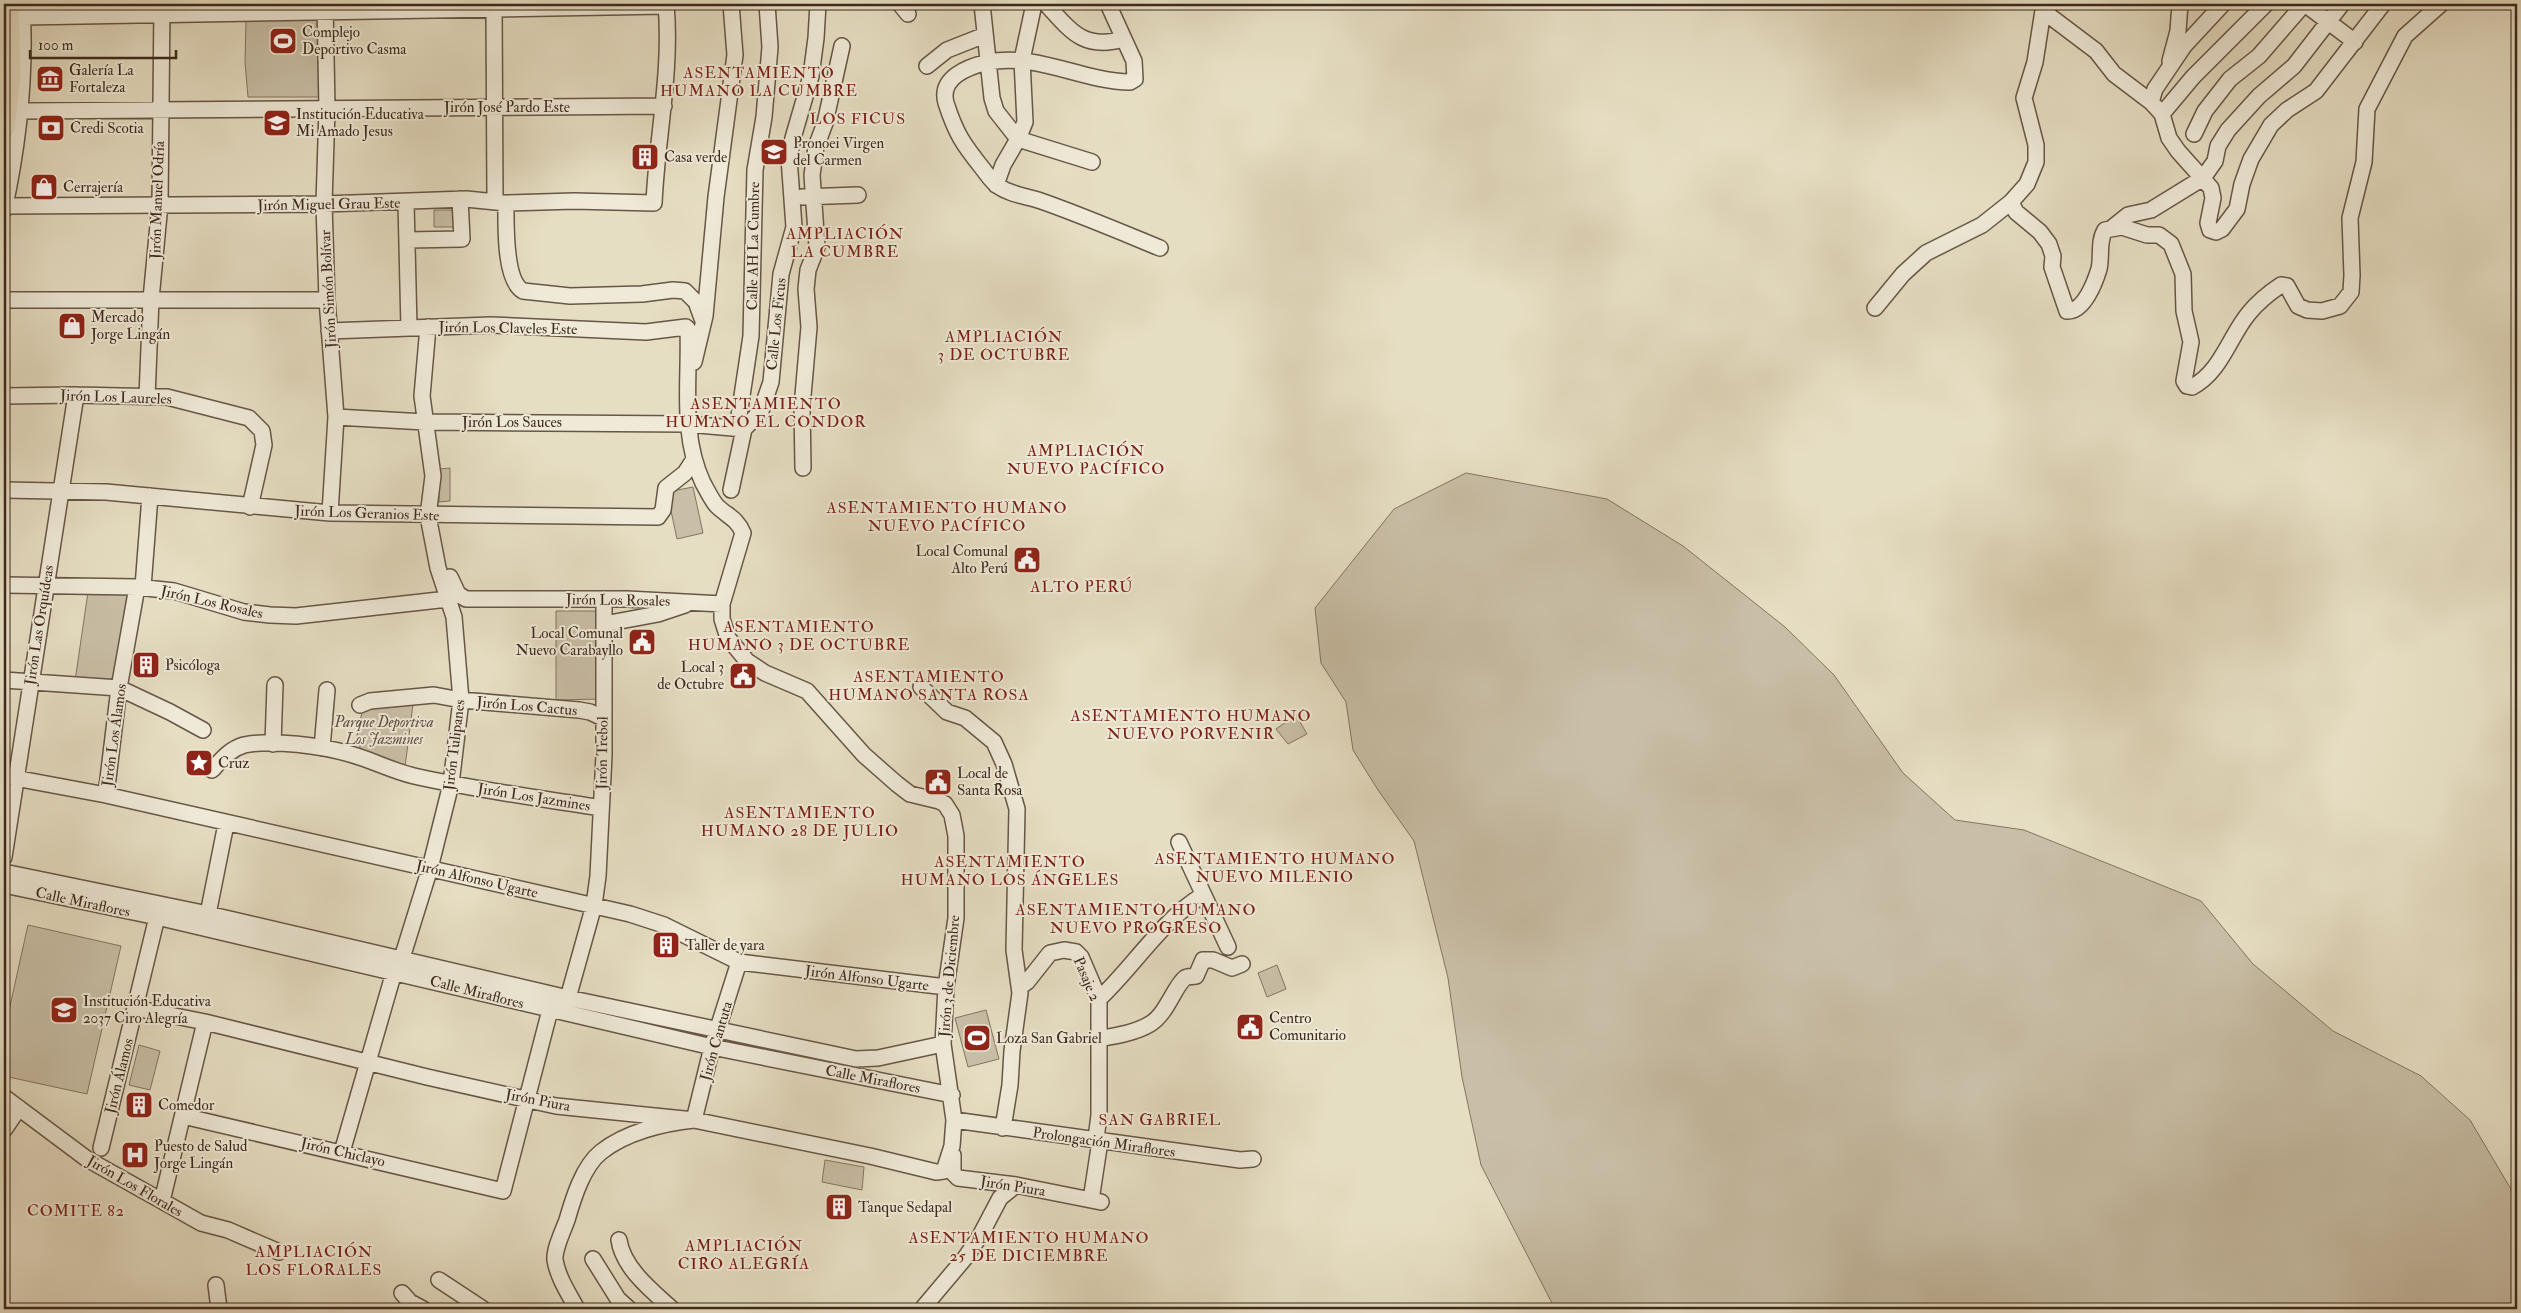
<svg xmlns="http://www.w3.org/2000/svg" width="2521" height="1313" font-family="'IM FELL Double Pica',serif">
	<rect width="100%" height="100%" fill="#e6dec3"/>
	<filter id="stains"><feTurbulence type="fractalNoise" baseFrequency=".004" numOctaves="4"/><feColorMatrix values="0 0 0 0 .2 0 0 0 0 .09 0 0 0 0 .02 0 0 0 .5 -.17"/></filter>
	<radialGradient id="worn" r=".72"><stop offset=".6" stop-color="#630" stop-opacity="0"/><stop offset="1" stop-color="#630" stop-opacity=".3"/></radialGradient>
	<path fill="#c9bfa7" stroke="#837462" d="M320,19L321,97H248L245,62L246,21Z
		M434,210H454V227H434Z
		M450,468V501L439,502V469Z
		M1466,473L1607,499L1683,546L1785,627L1834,675L1903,773L1955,820L2024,830L2201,901L2253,964L2333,1031L2421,1076L2470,1120L2515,1196H2517V1309H1555L1481,1165L1462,1077L1448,978L1414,841L1378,790L1353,750L1346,702L1321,663L1315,608L1394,509Z
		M693,487L703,533L677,539L667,492Z
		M88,592L133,593L117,685L75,681Z
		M556,611H601V699L556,700Z
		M413,704L405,767L361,751L357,736L362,712L383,705Z
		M1296,715L1307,734L1288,744L1276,729Z
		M28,925L121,946L87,1094L4,1076V1033Z
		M1277,965L1286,989L1267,997L1258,973Z
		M986,1010L999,1059L968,1067L955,1018Z
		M139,1045L160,1051L150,1090L129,1085Z
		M825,1160L864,1167L862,1190L822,1182Z"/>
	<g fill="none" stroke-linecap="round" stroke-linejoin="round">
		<defs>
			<path id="minor" d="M325,4L327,109L324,204L327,300L336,417L330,513
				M494,4L495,201
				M900,4L908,14
				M982,4L992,98L996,111L1018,139L1003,165L996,185
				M1034,4L1022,60L1025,122L1018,139L1092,162
				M1046,4C1072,32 1083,50 1124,39
				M1108,4L1134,61L1135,79L1130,82C1081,81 1038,53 988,62C967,67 939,78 946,103C956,134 963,144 983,169C987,174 992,182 998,186C1011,195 1026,196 1041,201C1081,215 1121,232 1160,248
				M2305,4L2355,42
				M2043,11L2096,51L2114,74L2151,102L2162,114L2169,138L2178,151L2211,188L2213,198L2208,223L2210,230L2216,232L2222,229L2237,209L2242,184L2251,159L2271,125L2287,110L2316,91L2383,4
				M23,17L666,6
				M2170,61L2178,31L2180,4
				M927,66L947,50L985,35
				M2151,102L2155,89L2184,46L2223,4
				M20,111L664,106
				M2162,114L2193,77L2266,4
				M2194,134L2205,111L2230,79L2259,56L2304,4
				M802,197L858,195
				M2011,202L2016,212L2040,232L2049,244L2053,256L2052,267L2067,311C2084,312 2095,282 2099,269C2102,256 2098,241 2105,230L2122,227L2147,235H2159L2171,244L2183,274L2184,311L2191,342L2184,381L2187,386L2192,387C2221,372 2229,337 2249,313C2258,302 2269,293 2281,285L2287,286L2298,306L2307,310L2322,311L2340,306L2351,292L2352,275L2350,218L2364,162L2367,109L2405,36L2441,4
				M406,203L409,328
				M506,203C506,224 504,280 523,291L570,296L642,294L673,290L685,291L696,302L703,321
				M4,206L324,204L466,199L506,203L574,201L654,203C657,136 672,71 666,4
				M4,210C19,142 26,73 22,4
				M2113,227L2128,215L2151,210L2203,178L2215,161L2218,146L2228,130L2259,96L2294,66L2342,4
				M407,240L462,239L460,199
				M4,300H327
				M1875,308L1903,274L1926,253L1982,225L2011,202L2027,184L2036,162V145L2024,98L2035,62L2044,4
				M694,362L705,316L716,197L735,55L731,4
				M4,396L76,395L167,397L249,418L262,431L264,445L250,507
				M147,397L151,299L160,204L162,4
				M336,417L425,422L687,424L744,429
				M737,429L751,336L755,170L764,117L770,47L767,4
				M803,468L802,407L809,327L806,289L808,270L817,247L812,175L816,147L825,123L842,46
				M4,490L106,492L330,513L658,517L663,510L666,488L685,473L694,459
				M731,490L744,429L761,411L771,382L781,274L794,227L789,158L793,138L811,76L816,38L818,4
				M450,577L458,594L466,599H627L722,604
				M4,585L137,587L174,591L244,612L270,615L296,616L448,599
				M143,587L150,496
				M604,624L658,614L685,605
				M4,680L119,688L170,712L203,730
				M921,687L947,712L965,718L994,742L1004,764L1017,809L1014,950L1020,993L1012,1051L1010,1085L1003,1128
				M360,705L370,701L434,695L461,700L579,710L590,712L603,718
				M273,744L275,685
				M322,748L327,690
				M212,770C222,759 230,749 244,745C273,739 322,746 350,754C372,760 392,771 414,776C476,790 539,798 601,808
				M4,776L106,795L630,914L664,925L739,962L946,987
				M106,795L119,688L137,587
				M1179,842L1228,947
				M4,857L76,395
				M4,872L208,914L568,998L856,1059L878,1058L943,1044
				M4,885L157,917L712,1047L952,1095
				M208,914L226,824
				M1020,987L1027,982L1050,953L1064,950L1076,952L1081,957L1099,999V1115L1096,1139
				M1099,999C1135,965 1161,921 1203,895
				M135,1008L205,1022L427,1077L556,1106L694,1120L870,1156L936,1172L944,1171L952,1146L954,1120L943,1044L946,987L956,918V836L952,815L945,804L939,801L910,794L897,784L864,755L807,691L765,673L747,661L728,638L722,619V604L743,533C737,518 727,516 717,506C712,501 707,490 703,483C680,434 690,381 688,329L686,327L646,332L491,325L329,331
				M1098,1039C1115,1036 1135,1033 1150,1024C1167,1014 1175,985 1185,978C1188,976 1192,977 1196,976L1203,960H1213L1232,968L1242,964
				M4,1097L87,1159L162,1201L201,1223L228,1230L279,1252
				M183,1116L503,1191L550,1010L561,1006L568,998L594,905L598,876L604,755V599
				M954,1120L1240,1160L1253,1159
				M4,1130L19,1108
				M101,1148L157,917
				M342,1152L394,972L402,958L430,868L451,784L461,700L454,617L438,568L428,516L433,476L422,396L428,327
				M953,1155V1173L958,1178L1016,1185L1101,1202
				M1091,1200L1100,1141
				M162,1201L205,1022
				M619,1240C623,1268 652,1291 672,1309
				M593,1259L618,1299L629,1309
				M439,1280L483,1309
				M216,1285L219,1309
				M402,1293L410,1302L423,1309
				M577,1309C569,1294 558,1278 555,1260C554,1249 563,1231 567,1220C573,1199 583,1166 601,1152C626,1132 664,1123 694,1120L712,1047L739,962
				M922,1309L965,1258L980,1236L1000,1198L1016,1185"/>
			<path id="highway" d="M4,128L10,76L8,4"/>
		</defs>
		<use href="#minor" stroke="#675646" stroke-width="18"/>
		<use href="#highway" stroke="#3d291d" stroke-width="24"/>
		<use href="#minor" stroke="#efead8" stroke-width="15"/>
		<use href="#highway" stroke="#e6dec3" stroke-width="21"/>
	</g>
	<defs>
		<symbol id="stadium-square" viewBox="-11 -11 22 22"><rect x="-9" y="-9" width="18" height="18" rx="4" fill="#8f2418" stroke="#efead8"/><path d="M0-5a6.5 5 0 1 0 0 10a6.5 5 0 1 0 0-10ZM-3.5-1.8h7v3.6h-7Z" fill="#fff"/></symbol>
		<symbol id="museum-square" viewBox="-11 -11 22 22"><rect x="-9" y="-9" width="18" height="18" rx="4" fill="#8f2418" stroke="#efead8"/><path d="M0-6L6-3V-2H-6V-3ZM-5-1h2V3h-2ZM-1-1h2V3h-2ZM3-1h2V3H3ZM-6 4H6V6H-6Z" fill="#fff"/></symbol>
		<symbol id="school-square" viewBox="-11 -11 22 22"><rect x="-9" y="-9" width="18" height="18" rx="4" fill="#8f2418" stroke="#efead8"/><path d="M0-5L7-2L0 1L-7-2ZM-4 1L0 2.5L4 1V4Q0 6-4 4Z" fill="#fff"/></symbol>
		<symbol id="bank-square" viewBox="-11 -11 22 22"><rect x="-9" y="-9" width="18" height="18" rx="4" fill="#8f2418" stroke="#efead8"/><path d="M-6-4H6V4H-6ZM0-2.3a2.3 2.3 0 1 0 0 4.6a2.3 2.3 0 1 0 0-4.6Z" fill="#fff"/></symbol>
		<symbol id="building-square" viewBox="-11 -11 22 22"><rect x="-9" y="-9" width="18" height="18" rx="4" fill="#8f2418" stroke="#efead8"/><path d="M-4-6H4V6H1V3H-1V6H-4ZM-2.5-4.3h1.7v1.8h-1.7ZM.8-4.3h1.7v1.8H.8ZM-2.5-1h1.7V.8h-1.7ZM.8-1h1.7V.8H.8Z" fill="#fff"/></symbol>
		<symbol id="shop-square" viewBox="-11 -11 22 22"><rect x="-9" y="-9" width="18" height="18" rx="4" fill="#8f2418" stroke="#efead8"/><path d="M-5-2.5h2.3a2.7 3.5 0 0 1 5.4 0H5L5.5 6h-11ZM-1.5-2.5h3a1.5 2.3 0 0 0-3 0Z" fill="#fff"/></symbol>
		<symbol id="civic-square" viewBox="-11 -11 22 22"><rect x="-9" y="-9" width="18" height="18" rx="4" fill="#8f2418" stroke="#efead8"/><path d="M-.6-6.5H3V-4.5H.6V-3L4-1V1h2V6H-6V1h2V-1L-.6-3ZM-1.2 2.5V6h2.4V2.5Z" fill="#fff"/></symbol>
		<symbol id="sight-square" viewBox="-11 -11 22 22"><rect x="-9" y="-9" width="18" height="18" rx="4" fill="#8f2418" stroke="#efead8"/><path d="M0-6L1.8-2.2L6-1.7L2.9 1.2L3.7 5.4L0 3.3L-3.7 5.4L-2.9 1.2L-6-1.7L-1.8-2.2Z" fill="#fff"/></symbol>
		<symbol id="hospital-square" viewBox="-11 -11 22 22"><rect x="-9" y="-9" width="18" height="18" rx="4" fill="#8f2418" stroke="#efead8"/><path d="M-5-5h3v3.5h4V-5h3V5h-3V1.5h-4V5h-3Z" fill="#fff"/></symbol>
	</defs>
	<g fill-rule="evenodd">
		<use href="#stadium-square" x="267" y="25" width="32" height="32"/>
		<use href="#museum-square" x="34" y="63" width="32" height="32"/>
		<use href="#school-square" x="261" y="107" width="32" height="32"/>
		<use href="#bank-square" x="35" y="112" width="32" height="32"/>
		<use href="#school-square" x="758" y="136" width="32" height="32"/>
		<use href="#building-square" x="629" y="141" width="32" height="32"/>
		<use href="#shop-square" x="28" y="171" width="32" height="32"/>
		<use href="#shop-square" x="56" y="310" width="32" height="32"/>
		<use href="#civic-square" x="1011" y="544" width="32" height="32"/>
		<use href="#civic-square" x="626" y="626" width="32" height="32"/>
		<use href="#building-square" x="130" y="649" width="32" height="32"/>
		<use href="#civic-square" x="727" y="660" width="32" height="32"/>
		<use href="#sight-square" x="183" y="747" width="32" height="32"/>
		<use href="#civic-square" x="922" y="766" width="32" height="32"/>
		<use href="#building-square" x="650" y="929" width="32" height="32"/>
		<use href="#school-square" x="48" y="994" width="32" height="32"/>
		<use href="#civic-square" x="1234" y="1011" width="32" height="32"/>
		<use href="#stadium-square" x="961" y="1022" width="32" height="32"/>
		<use href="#building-square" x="123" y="1089" width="32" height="32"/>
		<use href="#hospital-square" x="119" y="1139" width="32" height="32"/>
		<use href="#building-square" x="823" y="1191" width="32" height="32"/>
	</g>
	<g text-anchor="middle" stroke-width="4" stroke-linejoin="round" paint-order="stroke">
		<g font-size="15" fill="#3d291d" stroke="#efead8" text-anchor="start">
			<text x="302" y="37">Complejo<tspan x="302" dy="17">Deportivo Casma</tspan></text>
			<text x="69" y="75">Galería La<tspan x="69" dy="17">Fortaleza</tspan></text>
			<text x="296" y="119">Institución Educativa<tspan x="296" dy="17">Mi Amado Jesus</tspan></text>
			<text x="70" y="133">Credi Scotia</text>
			<text x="793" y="148">Pronoei Virgen<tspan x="793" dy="17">del Carmen</tspan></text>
			<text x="664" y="162">Casa verde</text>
			<text x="63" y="192">Cerrajería</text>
			<text x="91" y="322">Mercado<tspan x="91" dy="17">Jorge Lingán</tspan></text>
			<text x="1008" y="556" text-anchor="end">Local Comunal<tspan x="1008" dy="17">Alto Perú</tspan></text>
			<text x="623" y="638" text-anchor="end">Local Comunal<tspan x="623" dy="17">Nuevo Carabayllo</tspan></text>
			<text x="165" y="670">Psicóloga</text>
			<text x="724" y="672" text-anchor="end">Local 3<tspan x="724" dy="17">de Octubre</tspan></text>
			<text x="218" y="768">Cruz</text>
			<text x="957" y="778">Local de<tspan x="957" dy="17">Santa Rosa</tspan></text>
			<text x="685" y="950">Taller de yara</text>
			<text x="83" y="1006">Institución Educativa<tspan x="83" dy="17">2037 Ciro Alegría</tspan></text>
			<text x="1269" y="1023">Centro<tspan x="1269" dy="17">Comunitario</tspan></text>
			<text x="996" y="1043">Loza San Gabriel</text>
			<text x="158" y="1110">Comedor</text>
			<text x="154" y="1151">Puesto de Salud<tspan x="154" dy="17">Jorge Lingán</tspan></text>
			<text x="858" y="1212">Tanque Sedapal</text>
		</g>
		<g font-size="15" fill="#3d291d" stroke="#efead8">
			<text x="507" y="112">Jirón José Pardo Este</text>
			<text transform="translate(157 200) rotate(-88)" y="5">Jirón Manuel Odría</text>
			<text transform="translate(329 204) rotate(-1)" y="5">Jirón Miguel Grau Este</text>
			<text transform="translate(753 246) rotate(-89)" y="5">Calle AH La Cumbre</text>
			<text transform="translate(328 289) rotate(-93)" y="5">Jirón Simón Bolívar</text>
			<text transform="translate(776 324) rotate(-84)" y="5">Calle Los Ficus</text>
			<text transform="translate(508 328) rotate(1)" y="5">Jirón Los Claveles Este</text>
			<text transform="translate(116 397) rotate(2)" y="5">Jirón Los Laureles</text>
			<text x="512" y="427">Jirón Los Sauces</text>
			<text transform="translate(367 513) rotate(2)" y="5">Jirón Los Geranios Este</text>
			<text transform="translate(618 600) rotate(1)" y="5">Jirón Los Rosales</text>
			<text transform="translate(212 602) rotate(13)" y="5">Jirón Los Rosales</text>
			<text transform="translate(39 625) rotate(-81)" y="5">Jirón Las Orquídeas</text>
			<text transform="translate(527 706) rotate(5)" y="5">Jirón Los Cactus</text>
			<text transform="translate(114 735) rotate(-82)" y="5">Jirón Los Álamos</text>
			<text transform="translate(454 745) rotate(-83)" y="5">Jirón Tulipanes</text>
			<text transform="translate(602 753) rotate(-89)" y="5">Jirón Trebol</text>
			<text transform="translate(534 797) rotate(9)" y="5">Jirón Los Jazmines</text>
			<text transform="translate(477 879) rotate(13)" y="5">Jirón Alfonso Ugarte</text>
			<text transform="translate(83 902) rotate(12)" y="5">Calle Miraflores</text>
			<text transform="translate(949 976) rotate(-85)" y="5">Jirón 3 de Diciembre</text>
			<text transform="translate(867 978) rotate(7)" y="5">Jirón Alfonso Ugarte</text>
			<text transform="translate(1087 979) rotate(67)" y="5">Pasaje 2</text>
			<text transform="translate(477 992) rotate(14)" y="5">Calle Miraflores</text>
			<text transform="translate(716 1041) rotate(-74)" y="5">Jirón Cantuta</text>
			<text transform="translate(119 1076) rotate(-76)" y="5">Jirón Álamos</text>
			<text transform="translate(873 1079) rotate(11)" y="5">Calle Miraflores</text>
			<text transform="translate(538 1100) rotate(11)" y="5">Jirón Piura</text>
			<text transform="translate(1104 1142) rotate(8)" y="5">Prolongación Miraflores</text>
			<text transform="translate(343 1152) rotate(13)" y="5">Jirón Chiclayo</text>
			<text transform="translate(135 1186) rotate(30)" y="5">Jirón Los Florales</text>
			<text transform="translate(1013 1186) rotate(9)" y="5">Jirón Piura</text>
		</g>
		<g font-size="15" font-style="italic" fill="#604e40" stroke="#efead8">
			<text x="384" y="727">Parque Deportiva<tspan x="384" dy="17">Los Jazmines</tspan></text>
		</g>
		<g font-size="16" letter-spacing="1" fill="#7a1f14" stroke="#efead8">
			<text x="759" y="78">ASENTAMIENTO<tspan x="759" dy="18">HUMANO LA CUMBRE</tspan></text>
			<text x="858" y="124">LOS FICUS</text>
			<text x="845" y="239">AMPLIACIÓN<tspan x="845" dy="18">LA CUMBRE</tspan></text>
			<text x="1004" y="342">AMPLIACIÓN<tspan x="1004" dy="18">3 DE OCTUBRE</tspan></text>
			<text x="766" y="409">ASENTAMIENTO<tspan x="766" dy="18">HUMANO EL CONDOR</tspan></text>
			<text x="1086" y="456">AMPLIACIÓN<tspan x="1086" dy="18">NUEVO PACÍFICO</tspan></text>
			<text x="947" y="513">ASENTAMIENTO HUMANO<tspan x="947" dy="18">NUEVO PACÍFICO</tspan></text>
			<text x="1082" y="592">ALTO PERÚ</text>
			<text x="799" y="632">ASENTAMIENTO<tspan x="799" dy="18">HUMANO 3 DE OCTUBRE</tspan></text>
			<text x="929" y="682">ASENTAMIENTO<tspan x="929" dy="18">HUMANO SANTA ROSA</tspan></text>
			<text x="1191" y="721">ASENTAMIENTO HUMANO<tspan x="1191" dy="18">NUEVO PORVENIR</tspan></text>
			<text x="800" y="818">ASENTAMIENTO<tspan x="800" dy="18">HUMANO 28 DE JULIO</tspan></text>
			<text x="1275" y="864">ASENTAMIENTO HUMANO<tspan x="1275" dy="18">NUEVO MILENIO</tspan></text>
			<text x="1010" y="867">ASENTAMIENTO<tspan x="1010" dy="18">HUMANO LOS ÁNGELES</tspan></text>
			<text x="1136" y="915">ASENTAMIENTO HUMANO<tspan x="1136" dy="18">NUEVO PROGRESO</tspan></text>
			<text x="1160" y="1125">SAN GABRIEL</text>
			<text x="76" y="1216">COMITE 82</text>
			<text x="1029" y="1243">ASENTAMIENTO HUMANO<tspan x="1029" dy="18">25 DE DICIEMBRE</tspan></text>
			<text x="744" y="1251">AMPLIACIÓN<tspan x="744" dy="18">CIRO ALEGRÍA</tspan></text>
			<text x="314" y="1257">AMPLIACIÓN<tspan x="314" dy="18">LOS FLORALES</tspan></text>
		</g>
	</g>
	<rect width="2521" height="1313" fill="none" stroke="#e6dec3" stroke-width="20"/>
	<rect x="5" y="5" width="2511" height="1303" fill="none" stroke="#3d291d" stroke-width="2.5"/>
	<rect x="10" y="10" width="2501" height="1293" fill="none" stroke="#3d291d"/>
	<path d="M30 50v8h146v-8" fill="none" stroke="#3d291d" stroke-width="2.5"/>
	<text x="38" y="50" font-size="15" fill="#3d291d" stroke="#efead8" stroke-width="4" paint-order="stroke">100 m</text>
	<rect width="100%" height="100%" filter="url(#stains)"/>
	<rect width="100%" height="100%" fill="url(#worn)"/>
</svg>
